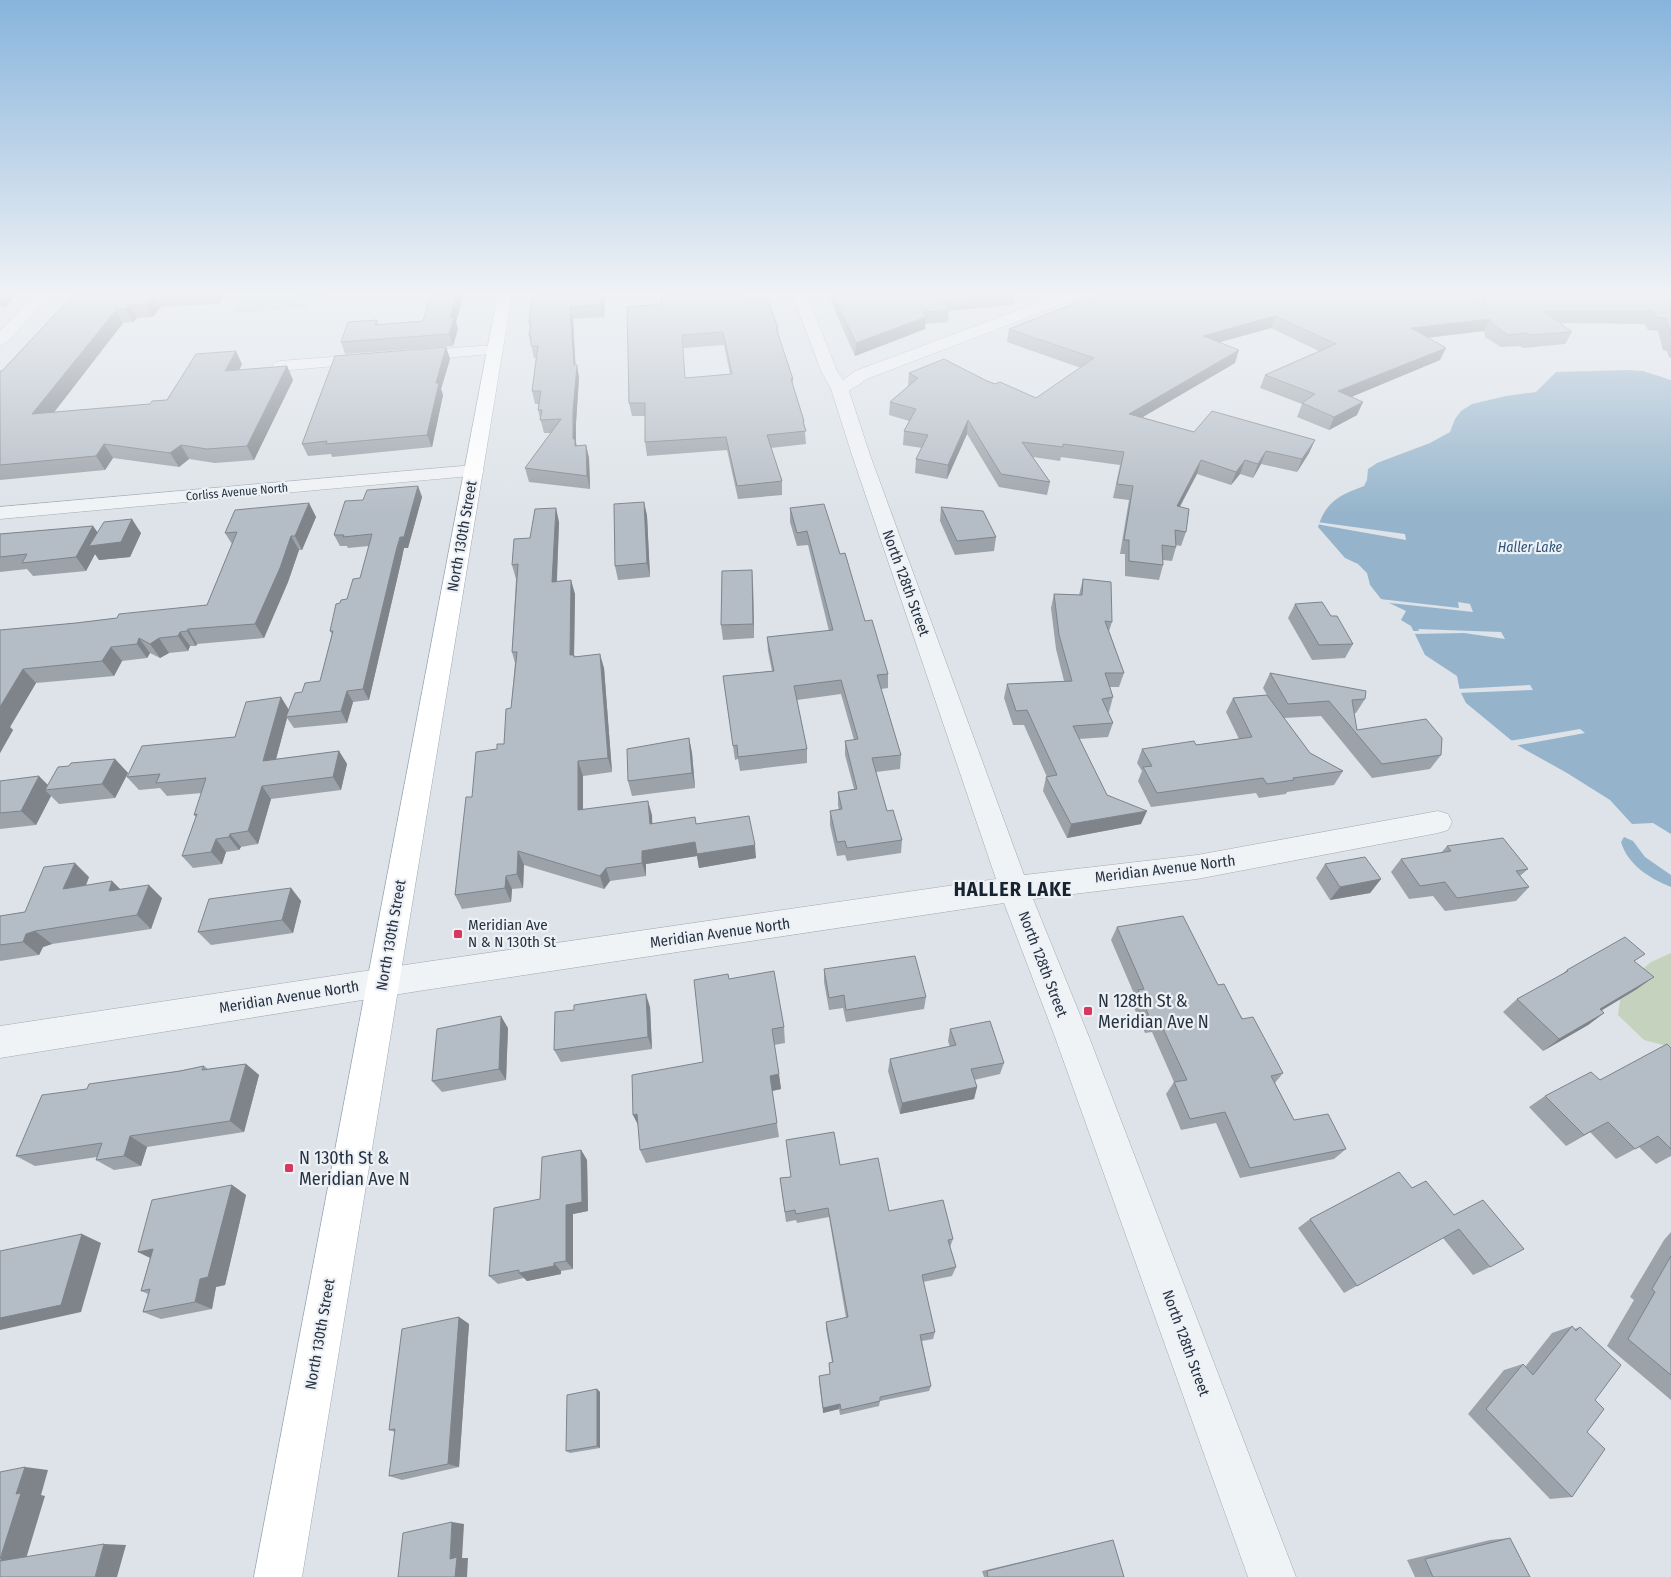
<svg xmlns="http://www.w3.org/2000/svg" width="1671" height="1577" font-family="'Fira Sans Condensed',sans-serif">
	<rect width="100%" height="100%" fill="#dde3e8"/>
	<path fill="#c5d3be" d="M245,293H316L308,308L233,313Z
		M1671,953V1047L1644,1040L1618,1015L1622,986L1651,962Z"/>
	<path fill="#95b4cb" d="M1627,370L1643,371L1671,380V834L1653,823L1632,824L1610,800L1567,773L1517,745L1466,703L1460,691L1457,676L1425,655L1411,626L1401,620L1406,611L1381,599L1370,585L1367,573L1358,564L1345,558L1318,527C1326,501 1340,495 1364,486L1367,480L1368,469L1377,463L1430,443L1450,432L1455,419L1461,411L1472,404L1506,396L1536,392L1556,372Z
		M1624,837L1633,841L1645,857L1671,875V887C1649,878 1628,865 1621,842Z"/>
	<path fill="#dde3e8" d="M1317,522L1405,534L1406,540L1327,526L1317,524Z
		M1380,599L1459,608L1458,602L1470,604L1473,612L1381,602Z
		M1418,629L1501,632L1505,639L1464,633L1412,634L1411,631H1419Z
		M1530,685L1533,690L1458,693L1457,689Z
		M1580,729L1585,733L1514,746L1509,741Z"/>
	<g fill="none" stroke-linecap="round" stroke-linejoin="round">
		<defs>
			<path id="minor" d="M37,293H53L6,343L0,345V331Z
				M792,293H806L837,371L843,380L855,371L1064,293H1085L1083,296L867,379L849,391L870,455L1024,875L1197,855L1438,811L1448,814L1452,822L1448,830L1438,833L1197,879L1033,899L1089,1037L1296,1577H1248L1055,1037L1004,903L425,990L0,1058V1026L425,962L996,879L852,455L831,389L821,371Z
				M495,345L501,347L503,350L501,353L412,361L406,359L404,356L406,353L412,351Z
				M372,354L378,356L380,359L378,362L280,371L274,369L272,366L274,363L280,361Z
				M474,465L481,467L484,471L481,475L0,519V507Z"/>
			<path id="major" d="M498,293H512L302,1577H254Z"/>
		</defs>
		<use href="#minor" stroke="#a2aab2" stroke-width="1"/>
		<use href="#major" stroke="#9ca8b5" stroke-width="1"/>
		<use href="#minor" fill="#f0f3f6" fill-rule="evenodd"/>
		<use href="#major" fill="#fff" fill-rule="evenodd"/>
	</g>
	<path fill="#9ba2a9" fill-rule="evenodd" d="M0,293H19L5,307H0Z
		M75,293H226L219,304L161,307L153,317L137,318L133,322L123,323L54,412L150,404L167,400L242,364L239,370L287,366L293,380L254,460L215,463L189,459L179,467L113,458L105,470L0,480V371H2Z
		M431,293H464L456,322L458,329L453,346L345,354L341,342L377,320L378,325L423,321Z
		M605,293L604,317L573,319L575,365L579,377L576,423V443L577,446L586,445L589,458L590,489L529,482L525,468L551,433H544L538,410L539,404H535L532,391L536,358H534L529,336L530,328L529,323Z
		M828,293H1016V294L1014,305L949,311L948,322L925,324V329L855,356L839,320Z
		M1101,293H1671V358L1669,357L1667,351L1663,350L1658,331L1648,330L1644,324L1561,323L1572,332L1565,344L1523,348L1520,346L1501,347L1485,337L1484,331L1428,338L1440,360L1351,397L1357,415L1329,430L1297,417L1302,404L1260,388L1265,375L1319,351L1271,328L1220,342L1235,363L1142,417L1194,432L1315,440L1309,453L1297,472L1261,464L1253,478L1240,474L1231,485L1197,474L1180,507L1186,532L1181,546L1176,545V547L1172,561L1163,560V565L1159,580L1125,576V554H1120L1129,500L1113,498L1120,465L1061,457L1060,461L1033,457L1050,482L1047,495L999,487L967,434L947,479L915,473L916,459L922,448L903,445L904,431L909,421L889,415L890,402L908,386L909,373L987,381L1036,398L1081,368L1007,342L1009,329Z
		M748,298L778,328V334L793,379V386L804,421L806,444L771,448L782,481V495L738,499L727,450L647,456L645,442V416H632L629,403L627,307ZM724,345L730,374L685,378L683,348Z
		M446,347L450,359L441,389L443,395L432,447L332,457L331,454L308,456L302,444Z
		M418,486L422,497L408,548H404L401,562L369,700L353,702L347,723L294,728L287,718L276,759L339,751L347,764L341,790L271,799L258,844L241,847L239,850L226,852L222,864L193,868L182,856L196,817L194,815L202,793L167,796L160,788L139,790L127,777L235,737L289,710L302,692L320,681L332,634L330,631L340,603L347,599L360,578L369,546L348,548L347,546H340L334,535L363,500Z
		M644,502L647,516L650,577L618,580L615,566Z
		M309,503L316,517L302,550H299L288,582L264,638L197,644L196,646H190L188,651L169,653L160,658L150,653L147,658L122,661L114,676L36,683L10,727L13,730L0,753V630L76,623L117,618L207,605L232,544L225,533Z
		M941,507L996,537L994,551L955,555L940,521Z
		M790,508L840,554L865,621L888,674V688L881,689L901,755L900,769L876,772L887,811L902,840L901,853L847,861L845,855L837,856L830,825V811L839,810L838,805V792L854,789L845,755V741L854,740L841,694L797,700L807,749V763L740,771L738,759L735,760L723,676L772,671L768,651L767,637L829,631L808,545L797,546L790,522Z
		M559,522L557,582L575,594L574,655L575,657L604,668L612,772L583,776V809L652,815V824H696L756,858L699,868L697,856L646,864V876L610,881L604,889L524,865L523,888L512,889L511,902L462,909L455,895L472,797L497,749L504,744L511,708L515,663L512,652L516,579L512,565L530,538Z
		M93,526L97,532L141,533L130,557L99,560L95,554L86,571L33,576L27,569L0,572V534Z
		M1083,579L1112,622L1109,631L1124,673L1119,687H1110L1113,697L1109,712H1108L1113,723L1108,737L1079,739L1107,795L1141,824L1067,838L1043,791L1046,777H1047L1024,725H1013L1004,698L1007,684L1064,681L1056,649L1051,608L1054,594L1079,595Z
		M753,584L754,638L723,640L721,625Z
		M1295,604L1331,616L1353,644L1345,658L1312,660L1288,618Z
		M1270,673L1365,699L1356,713H1354L1357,730L1441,755L1430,769L1372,778L1321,716L1284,718L1310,753L1343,771L1334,785L1287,792L1286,794L1259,798L1256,793L1151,807L1138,781L1142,771L1137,763L1142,749L1196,745L1239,739L1226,712L1233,698L1267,695L1263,688Z
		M689,738L692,753L695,788L632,796L628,781Z
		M115,759L128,773L115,798L59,804L51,796L36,825L0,829V781L48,785L69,766Z
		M1447,846L1528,869L1520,876L1529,887L1516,901L1445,911L1433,896L1409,899L1391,872L1401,859L1441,853Z
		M1325,864L1381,879L1370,893L1330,900L1316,878Z
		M89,877L86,886L112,881L120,889L162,898L151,929L52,944L43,947L39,955L0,961V916L25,912Z
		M291,888L301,901L293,933L211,945L198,932Z
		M1117,927L1218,985L1283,1073L1275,1083L1294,1120L1346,1149L1334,1159L1240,1178L1216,1123L1181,1130L1166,1094L1174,1082L1152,1032L1145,1033L1132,1003L1135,996L1111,940Z
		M1636,962L1637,989L1602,1010L1604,1013L1588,1025L1543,1051L1503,1012L1517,999L1560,976L1567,970Z
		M824,969L926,997L924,1009L846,1022L843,1008L829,1010L824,982Z
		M729,979L784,1027L785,1043L774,1045L781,1089L772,1091L779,1137L646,1163L640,1150L703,1062Z
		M650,1007L652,1049L561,1062L554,1050Z
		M508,1028L506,1080L442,1092L432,1081Z
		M950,1029L1004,1063L1000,1074L974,1080L977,1087L974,1099L900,1114L888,1071L890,1059L950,1047L948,1041Z
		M1671,1048V1156L1656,1164L1639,1147L1616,1159L1590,1132L1566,1146L1529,1107L1545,1096L1600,1080Z
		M246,1064L259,1075L244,1132L147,1147L141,1166L114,1170L96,1160L97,1157L35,1166L16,1156L87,1089L204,1066L208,1069Z
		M581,1150L587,1160L588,1211L573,1214V1269L561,1271V1274L527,1281L524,1278L498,1284L489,1276L540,1199Z
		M840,1165L889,1211L953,1239L950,1247L956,1267L952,1276L923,1282L935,1332L933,1339L922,1341L931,1386L929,1391L880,1401L879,1406L840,1415L839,1409L823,1413L819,1382L830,1374L829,1363L832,1362L826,1329V1322L846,1318L829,1217L797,1223L796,1220L786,1222L780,1178L791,1177Z
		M1426,1181L1490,1267L1473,1275L1443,1238L1344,1293L1298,1228L1310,1219L1412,1188Z
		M232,1185L246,1195L225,1285L216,1287L212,1309L161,1319L143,1312L148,1294L141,1291L150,1258L138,1252Z
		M1671,1232V1400L1607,1346L1634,1300L1630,1297L1664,1240Z
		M459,1317L469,1324L459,1467L402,1480L389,1476L395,1432L389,1430Z
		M1572,1326L1574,1329L1580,1327L1595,1400L1572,1497L1550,1499L1468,1414L1504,1370L1523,1364L1525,1367L1552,1333Z
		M597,1389L600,1392V1448L570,1453L566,1451Z
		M1510,1538L1530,1577H1415L1407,1560L1490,1540Z
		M1113,1540L1124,1577H984L982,1571L1105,1542Z"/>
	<path fill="#7e848a" d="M0,293H19L5,307L0,299Z
		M214,293H226L219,304Z
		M295,293H334L333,295L297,298Z
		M457,293H464L456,322L458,329L453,346L449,334L450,318Z
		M602,293H605L604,317L601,305Z
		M154,295L161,307L153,317L146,304Z
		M130,305L137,318L133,322L126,309Z
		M570,307L573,319L576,373L577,365L579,377L576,423V443L578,452V459L573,439L574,365Z
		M116,310L123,323L42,428L32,414Z
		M1275,316L1271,328L1199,348L1203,336Z
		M926,317L925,329L855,356L856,343Z
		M1490,319L1484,331L1405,340L1411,328Z
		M446,347L450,359L441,389L443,395L432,447L427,435L436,383Z
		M1446,348L1440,360L1332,405L1338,391Z
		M1239,350L1235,363L1126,427L1129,414Z
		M236,351L242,364L232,385L225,371Z
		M287,366L293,380L254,460L247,446Z
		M1363,402L1357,415L1329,430L1334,417Z
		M968,420L967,434L947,479L948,465Z
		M1315,440L1309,453L1297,472L1302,459Z
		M104,444L113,458L105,470L96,456Z
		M181,445L189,459L179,467L170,453Z
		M586,445L589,458L590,489L587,476Z
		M1266,451L1261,464L1253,478L1258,464Z
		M1201,460L1197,474L1172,520L1177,506Z
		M1245,460L1240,474L1231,485L1236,472Z
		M418,486L422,497L408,548H404L401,562L369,700L363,689L396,551Z
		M644,502L647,516L650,577L647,563Z
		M309,503L316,517L302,550L295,536Z
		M556,508L559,522L556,596L552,582Z
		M132,519L141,533L130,557L99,560L95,554L86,571L76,557L93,526L103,540Z
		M291,536L299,550L288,582L264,638L255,624Z
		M752,570L753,584L754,638L753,624Z
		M571,580L575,594L574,655L578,669L570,655Z
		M188,629L197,644L196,646L187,631Z
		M180,632L190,646L188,651L178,636Z
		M139,638L150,653L147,658L137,644Z
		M159,638L169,653L160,658L150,644Z
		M111,647L122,661L114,676L102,661Z
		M600,654L604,668L612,772L608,758Z
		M23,669L36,683L10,727L13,730L0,753V707Z
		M347,691L353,702L347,723L341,711Z
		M281,697L289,710L286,717L287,718L272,774L263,761Z
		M689,738L692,753L695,788L692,773Z
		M339,751L347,764L341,790L333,777Z
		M115,759L128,773L115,798L102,784Z
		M578,761L583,776V824L578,810Z
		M39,776L52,789L45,790L51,796L36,825L21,811Z
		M262,786L271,799L258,844L248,831Z
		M648,801L652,815L653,838L650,824Z
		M1147,811L1141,824L1067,838L1071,824Z
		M230,834L241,847L239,850L229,837Z
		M216,839L226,852L222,864L211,852Z
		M695,842L755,845L756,858L699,868L697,856L646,864V876L642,863V851Z
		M518,851L524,865L523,888L517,874Z
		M75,863L89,877L78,903L63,889Z
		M606,868L610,881L604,889L600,876Z
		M506,876L512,889L511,902L505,888Z
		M1381,879L1370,893L1330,900L1340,887Z
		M112,881L126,895L109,891Z
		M149,885L162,898L151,929L137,915Z
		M291,888L301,901L293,933L282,920Z
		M35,931L52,944L43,947L39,955L23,942L26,934Z
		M1654,977L1637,989L1584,1021L1600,1009Z
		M646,994L650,1007L652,1049L648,1037Z
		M1604,1013L1588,1025L1543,1051L1559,1039Z
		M501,1016L508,1028L506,1080L499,1069Z
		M246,1064L259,1075L244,1132L230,1121Z
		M779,1074L781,1089L772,1091L770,1076Z
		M977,1087L974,1099L900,1114L902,1103Z
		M637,1114L640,1129L633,1115Z
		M1608,1122L1590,1132L1566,1146L1584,1135Z
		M130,1136L147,1147L141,1166L124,1156Z
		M581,1150L587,1160L588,1211L573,1214V1269L566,1261V1205Z
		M232,1185L246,1195L225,1285L216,1287L212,1309L195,1302L200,1279Z
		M82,1234L101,1243L81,1312L0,1330V1318Z
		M153,1249L155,1260L138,1252Z
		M554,1263L561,1271V1274L527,1281L519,1273Z
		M459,1317L469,1324L459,1467L448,1464Z
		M597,1389L600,1392V1448L597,1446Z
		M840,1404L839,1409L823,1413V1408Z
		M25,1467L48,1470L41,1495L45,1496L25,1562L0,1561L16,1494Z
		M452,1522L464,1524L462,1558H468L467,1577H455L450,1559Z
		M104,1544L126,1545L117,1577H95Z"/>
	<path fill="#b4bcc5" stroke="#7e848a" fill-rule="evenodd" d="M75,293H174L154,295L146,304L130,305L126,309L116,310L32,414L150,404L152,401L167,400L196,354L236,351L225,371L287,366L247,446L207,449L181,445L170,453L104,444L96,456L0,465V371H2Z
		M431,293H457L450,318L454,317L449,334L341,342L348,322L377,320L375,325L423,321Z
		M532,293H602L601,305L570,307L574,365H577L573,411V439H575V446L586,445L587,476L525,468L561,419L540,420L542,410H538L541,391H532L538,346H531V336H529L531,323H529Z
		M660,293H746L748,298L766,296L778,328H776L793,379H791L804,421L803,422L806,431L767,435L782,481L737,486L726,437L645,442V403H629L627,307L662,304ZM723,332L732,374L685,378L682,335Z
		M833,293H1016V294L942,299L949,310L923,312L926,317L856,343L839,308Z
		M1101,293H1475L1487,306L1482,293H1671V335L1666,319L1656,317L1652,311H1544L1572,332L1530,335L1526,333L1508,335L1492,324L1490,319L1411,328L1446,348L1338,391L1363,402L1334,417L1302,403L1315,394L1265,375L1336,344L1275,316L1203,336L1239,350L1129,414L1194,432L1212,411L1315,440L1302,459L1266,451L1258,464L1245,460L1236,472L1201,460L1177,506L1189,509L1186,532L1175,530L1176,547L1162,545L1163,565L1129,561V540H1124L1133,486L1117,484L1124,452L1063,444V447L1022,442L1050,482L1001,474L968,420L948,465L916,459L928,435L904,431L916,409L890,402L918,378L909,373L944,359L987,381L995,384L1000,382L1036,398L1094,358L1009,329Z
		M446,347L436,383H439L427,435L326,444L327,441L302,444L335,356Z
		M418,486L404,537H400L396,551L363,689L347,691L341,711L286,717L295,693L302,692L305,683L320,681L333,631H330L336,604L340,603L341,600L347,599L353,579L360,578L372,534L343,537L344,535H334L345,501L363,500L367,490Z
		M644,502L647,563L615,566L614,504Z
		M309,503L295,536H291L280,568L255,624L188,629L187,631L180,632L178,636L159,638L150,644L139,638L137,644L111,647L102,661L23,669L0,707V630L76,623L117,618L119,614L207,605L237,532L225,533L235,510Z
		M824,504L840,554L845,553L865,621L872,620L888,674L877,675L901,755L872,758L887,811L893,810L902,840L847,848L845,841L837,842L830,811L842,809L838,792L857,789L845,741L858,739L841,680L794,686L807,749L738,757L737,745L733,746L723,676L774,671L767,637L833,630L807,531L797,533L790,508Z
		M941,507L983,511L996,537L957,541Z
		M556,508L552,582L571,580L570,655H574V657L600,654L608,758L578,761V810L648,801L650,824L695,817L696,824L749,816L755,845L697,854L695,842L642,851V863L606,868L600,876L518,851L517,874L506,876L505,888L455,895L466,797H472L476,752L497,749V744H504L506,709L511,708L517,652H512L518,564L512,565L514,539L530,538L535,509Z
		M132,519L121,542L89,546L104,522Z
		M93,526L76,557L22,563L27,554L0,557V534Z
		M752,570L753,624L721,625L722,571Z
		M1083,579L1111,582L1112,622L1105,621L1124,673H1105L1113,697L1102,699L1113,723L1073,726L1107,795L1147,811L1071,824L1046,777L1057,775L1027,710L1016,711L1007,684L1072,681L1059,635L1054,594L1082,595Z
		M1322,602L1331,616H1337L1353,644L1319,645L1295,604Z
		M1270,673L1366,691L1365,699L1352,700L1357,730L1426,719L1442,738L1441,755L1382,764L1329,701L1288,704Z
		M1267,695L1310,753L1343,771L1293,778L1294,780L1267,784L1263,778L1157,793L1143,767L1152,766L1142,749L1194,741L1196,745L1252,737L1233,698Z
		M281,697L263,761L339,751L333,777L262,786L248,831L230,834L229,837L216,839L211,852L182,856L197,814L194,815L206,778L156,783L160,774L127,777L142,746L235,737L246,702Z
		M689,738L692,773L628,781L627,749Z
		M115,759L102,784L45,790L58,767L69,766L71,763Z
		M39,776L21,811L0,813V781Z
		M1503,838L1528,869L1516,871L1529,887L1457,898L1445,882L1420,886L1401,859L1451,851L1447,846Z
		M1365,857L1381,879L1340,887L1325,864Z
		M75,863L63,889L112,881L109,891L149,885L137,915L35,931L26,934L23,942L0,945V916L25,912L44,867Z
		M291,888L282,920L198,932L209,899Z
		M1183,916L1218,985L1224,984L1242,1019L1253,1017L1283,1073L1271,1076L1294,1120L1328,1114L1346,1149L1250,1168L1225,1112L1190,1119L1174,1082L1187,1080L1159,1020L1151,1021L1138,990L1144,989L1117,927Z
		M1625,937L1645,954L1634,961L1654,977L1600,1009L1604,1013L1559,1039L1517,999L1568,971L1567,970Z
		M915,956L926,997L846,1010L844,995L829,998L824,969Z
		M774,971L784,1027L772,1029L779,1074L770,1076L777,1123L640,1150L637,1114L633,1115L632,1075L703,1062L694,980L728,974L729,979Z
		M646,994L648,1037L554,1050L555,1012L574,1010V1005Z
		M501,1016L499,1069L432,1081L437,1029Z
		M990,1021L1004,1063L971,1069L977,1087L902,1103L890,1059L956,1045L950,1029Z
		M1667,1044L1671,1048V1149L1658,1136L1635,1149L1608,1122L1584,1135L1545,1096L1591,1072L1600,1080Z
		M246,1064L230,1121L130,1136L124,1156L96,1160L102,1143L16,1156L42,1095L87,1089L89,1084L180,1071L204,1066L202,1070Z
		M834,1132L840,1165L878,1158L889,1211L943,1200L953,1239L948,1240L956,1267L922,1275L935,1332L920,1335L931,1386L880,1397V1401L841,1410L840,1404L823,1408L819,1376L830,1374L829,1363L833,1362L826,1322L848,1317L828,1208L796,1214L795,1210L785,1212L780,1178L791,1177L786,1140Z
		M581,1150L582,1202L566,1205V1261L554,1263V1266L519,1273V1270L489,1276L494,1208L540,1199L542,1157Z
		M1399,1172L1412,1188L1426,1181L1454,1215L1483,1200L1524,1249L1490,1267L1459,1229L1357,1286L1310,1219Z
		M232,1185L208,1277L200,1279L195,1302L143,1312L150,1289L141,1291L153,1249L138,1252L152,1200Z
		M82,1234L61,1305L0,1318V1251Z
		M1671,1256V1375L1628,1339L1655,1292L1652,1289Z
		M459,1317L448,1464L389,1476L395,1429L389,1430L402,1329Z
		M1572,1326L1576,1331L1580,1327L1621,1365L1595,1400L1604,1409L1587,1432L1605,1449L1572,1497L1486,1409L1523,1364L1533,1375Z
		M597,1389V1446L566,1451L567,1395Z
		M25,1467L16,1494L21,1493L0,1559V1472Z
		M452,1522L450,1559L457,1557L455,1577H398L403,1533Z
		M1510,1538L1530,1577H1433L1425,1559Z
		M1113,1540L1124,1577H988L987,1571Z
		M104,1544L95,1577H0V1561Z"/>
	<linearGradient id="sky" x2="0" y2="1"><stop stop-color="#87b4dc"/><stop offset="0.57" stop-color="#f0f2f5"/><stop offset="1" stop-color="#f0f2f5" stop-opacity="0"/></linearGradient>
	<rect width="1671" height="514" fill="url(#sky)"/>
	<g fill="#d7385f" stroke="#edf1f6" stroke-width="2">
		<rect x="453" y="929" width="10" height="10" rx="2.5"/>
		<rect x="1083" y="1006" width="10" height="10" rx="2.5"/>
		<rect x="284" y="1163" width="10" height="10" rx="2.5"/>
	</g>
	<g text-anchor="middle" stroke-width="4.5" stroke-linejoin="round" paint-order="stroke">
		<g font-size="12" fill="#263240" stroke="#edf1f6">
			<text transform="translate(237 492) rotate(-5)" y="4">Corliss Avenue North</text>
		</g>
		<g font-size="14" font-style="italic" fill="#2d5477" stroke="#edf1f6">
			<text x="1530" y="552">Haller Lake</text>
		</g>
		<g font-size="15" fill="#263240" stroke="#edf1f6">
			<text transform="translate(462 536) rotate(-80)" y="5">North 130th Street</text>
			<text transform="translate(906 583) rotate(70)" y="5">North 128th Street</text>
			<text transform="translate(1165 869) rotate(-7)" y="5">Meridian Avenue North</text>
			<text transform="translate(720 933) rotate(-8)" y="5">Meridian Avenue North</text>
			<text transform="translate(391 935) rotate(-80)" y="5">North 130th Street</text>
			<text transform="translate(1043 964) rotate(69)" y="5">North 128th Street</text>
			<text transform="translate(289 997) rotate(-9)" y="5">Meridian Avenue North</text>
			<text transform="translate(320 1334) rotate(-80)" y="5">North 130th Street</text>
			<text transform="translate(1186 1343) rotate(70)" y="5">North 128th Street</text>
		</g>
		<g font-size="15" fill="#263240" stroke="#edf1f6" text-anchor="start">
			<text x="468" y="930">Meridian Ave<tspan x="468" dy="17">N &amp; N 130th St</tspan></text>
		</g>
		<g font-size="18" fill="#263240" stroke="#edf1f6" text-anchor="start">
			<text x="1098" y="1007">N 128th St &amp;<tspan x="1098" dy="21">Meridian Ave N</tspan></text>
			<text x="299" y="1164">N 130th St &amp;<tspan x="299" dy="21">Meridian Ave N</tspan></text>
		</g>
		<g font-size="20" font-weight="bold" letter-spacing="1" fill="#182330" stroke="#edf1f6">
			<text x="1013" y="896">HALLER LAKE</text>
		</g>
	</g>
</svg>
